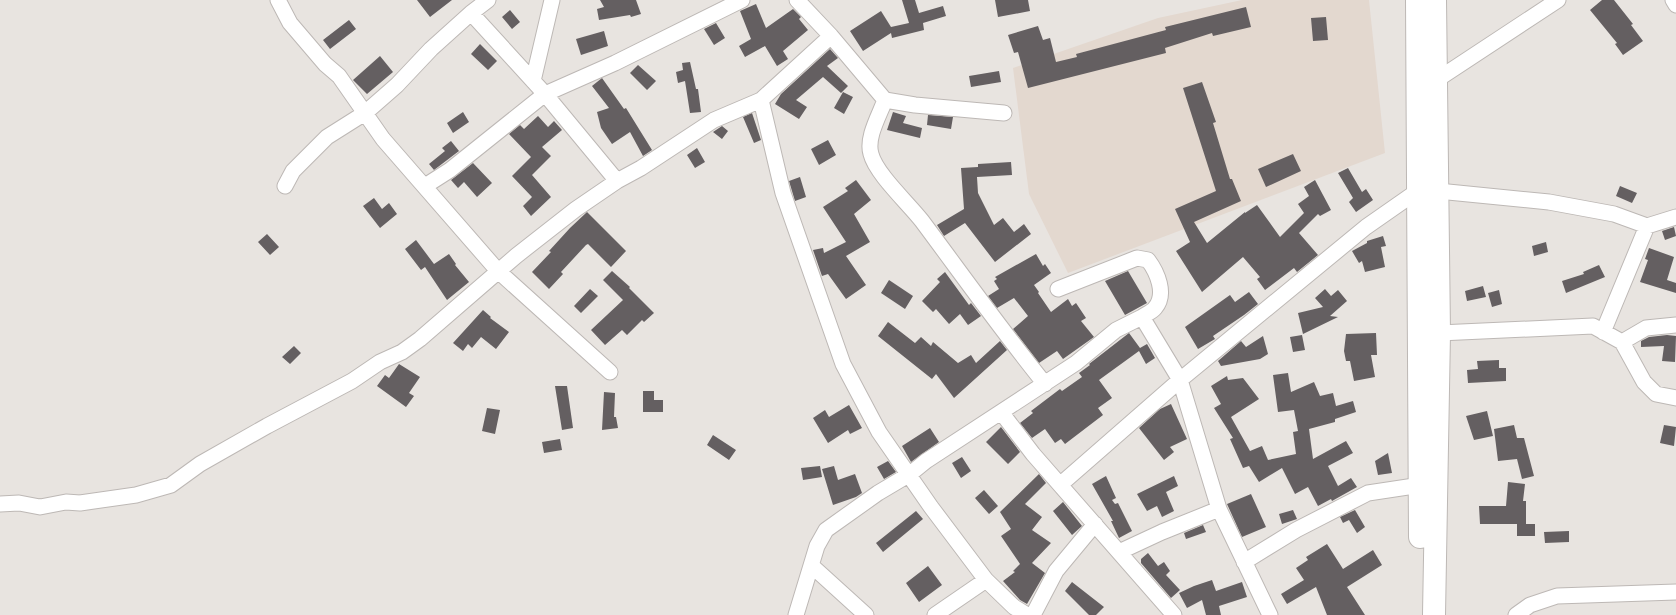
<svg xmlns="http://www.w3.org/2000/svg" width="1676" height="615" font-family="Inter,sans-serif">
	<rect width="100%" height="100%" fill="#e8e4e0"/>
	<path fill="#e3d8cf" d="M1242,0H1369L1385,153L1068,273L1029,194L1013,68L1158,18Z"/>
	<path fill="#645f61" d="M417,0H452L430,17Z
		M600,0H636L641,14L631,17L630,15L599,20L597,9L604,7Z
		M902,0H915L919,13L943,6L946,16L923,23L924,30L892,38L891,33L863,51L850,31L881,11L891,27L909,23Z
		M995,0H1028L1030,11L998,17Z
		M1602,0H1614L1633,24L1631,25L1643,41L1623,55L1615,44L1617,43L1590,10Z
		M756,4L766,28L793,9L801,17L799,19L808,30L783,51L788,59L777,66L765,46L745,57L739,46L751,39L740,11Z
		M1246,7L1251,27L1213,36L1212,33L1165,48L1166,53L1028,88L1018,52L1014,53L1008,35L1038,26L1043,40L1050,38L1056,62L1077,57L1076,54L1166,30L1165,27Z
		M510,10L520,22L512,29L502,17Z
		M1326,17L1328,40L1313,41L1311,18Z
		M349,20L356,29L330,49L323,40Z
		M716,23L725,38L714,45L704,29Z
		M604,31L608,46L581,55L576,39Z
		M480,44L497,61L488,70L471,54Z
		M830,49L838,58L827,66L848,86L841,93L823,77L796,100L807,107L799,119L775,104L781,94Z
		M380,56L393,72L367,94L353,80Z
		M690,62L696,89H698L701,112L690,113L685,81L678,83L676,72L683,70L682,63Z
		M638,65L656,81L647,90L630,73Z
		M999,71L1001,82L971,87L969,76Z
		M602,78L624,109L626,108L652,150L643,156L630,132L612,144L601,128L597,112L609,108L592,86Z
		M1202,82L1216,122L1213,123L1230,179H1232L1241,201L1194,222L1207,243L1245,212V213L1257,205L1280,237L1304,213L1298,204L1309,196L1304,187L1315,180L1331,210L1320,216L1318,214L1299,233L1318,255L1297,272L1294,268L1265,290L1257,279L1260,277L1243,257L1202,292L1176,251L1190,242L1175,209L1216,191L1183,88Z
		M843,92L853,97L844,114L834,108Z
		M463,112L469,122L453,133L447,123Z
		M893,112L906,116L903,123L922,128L920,138L887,130Z
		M752,113L761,140L754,143L743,117Z
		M928,115L953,117L951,129L927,125Z
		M538,116L548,127L554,121L562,130L542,147L551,156L532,175L551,197L531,216L523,206L532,197L512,176L531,157L509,134L520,125L524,129Z
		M722,126L728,131L722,139L713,132Z
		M828,140L836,155L819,165L811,149Z
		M451,141L459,151L434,170L429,164L445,151L442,148Z
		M697,148L705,162L695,168L687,155Z
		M1293,154L1301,171L1266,187L1258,169Z
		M1011,162L1012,175L977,177L978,193L994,225L1003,218L1014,232L1024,224L1031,234L995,262L965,223L944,236L937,225L964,209L961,168L978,167V164Z
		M473,163L492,183L477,197L464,182L458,188L451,180Z
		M1348,168L1362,192L1366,189L1373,200L1356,212L1349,202L1353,198L1338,173Z
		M800,177L806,197L795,201L789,181Z
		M856,180L871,200L854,214L870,242L846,256L866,285L846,299L828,274L822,276L813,250L823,248L824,253L846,242L823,207L848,191L845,188Z
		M1620,186L1637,193L1632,203L1616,196Z
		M374,198L382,209L389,203L397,214L380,228L363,206Z
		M587,212L626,251L611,267L588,244L586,245L561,272L563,274L549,289L532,272L551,252L549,251L570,228Z
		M1674,227L1676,236L1665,240L1662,231Z
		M267,234L279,247L270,255L258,242Z
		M1383,236L1386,246L1381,247L1385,267L1365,272L1362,261L1359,263L1352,251L1367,243V241Z
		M416,240L434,264L449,254L456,264L455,265L469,282L447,300L425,267L421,270L405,249Z
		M1546,242L1548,252L1534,256L1532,246Z
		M1649,248L1674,257L1667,280L1676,283V293L1640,282L1648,260L1645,259Z
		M1036,254L1043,266L1045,264L1051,273L1034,285L1039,292L1038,293L1051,312L1068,299L1072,306L1076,303L1086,318L1081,321L1094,337L1063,359L1057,351L1039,363L1013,329L1028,316L1014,298L997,308L988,296L999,289L994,281L997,279L995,277Z
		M1599,265L1605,277L1566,293L1562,281L1584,274L1583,272Z
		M612,271L630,287L629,288L654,313L644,322L642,320L627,335L622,330L605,345L591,330L623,300L603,280Z
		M1128,271L1147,303L1125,315L1105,281Z
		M945,272L969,305L971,303L981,316L968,325L960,314L949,324L936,309L933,312L922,301L940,282L937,279Z
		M889,280L913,296L905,309L881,293Z
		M1483,286L1486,297L1467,301L1465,291Z
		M590,289L598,296L581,313L574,306Z
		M1325,289L1331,296L1338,290L1347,301L1330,316L1338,317L1303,334L1298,313L1323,307L1315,298Z
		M1499,290L1502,304L1492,307L1488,293Z
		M1249,292L1258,304L1244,315L1213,336L1215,339L1198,349L1185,327L1230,295L1235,302Z
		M483,310L491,317L490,318L509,332L496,349L481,337L472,348L468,344L463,351L453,343Z
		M888,322L915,343L921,337L931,346L933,342L958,363L971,355L976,363L1000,341L1007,350L954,398L936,374L932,379L878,336Z
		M1129,333L1140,348L1147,344L1155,358L1146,364L1139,351L1099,380L1112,398L1098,408L1103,415L1065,444L1061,439L1055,443L1045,429L1032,438L1020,423L1033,413L1031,411L1060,389L1062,391L1082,377L1079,373L1090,365L1089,364Z
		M1376,333L1377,355H1371L1375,377L1354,381L1350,361H1346L1344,351L1346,334Z
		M1302,335L1305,350L1293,352L1290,337Z
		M1667,335L1676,336L1675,362L1662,361L1664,346L1641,347V341L1649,337Z
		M1263,336L1268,354L1260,359L1221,366L1218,361L1241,341L1246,347Z
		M294,346L301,353L290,364L282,357Z
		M1499,360V368H1506V381L1468,383L1467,370L1478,369L1477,361Z
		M399,364L420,377L409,393L414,396L406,407L377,386L385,375L389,378Z
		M1288,373L1291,392L1314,382L1320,396L1333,393L1336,406L1353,401L1356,412L1335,419V422L1309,429L1313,459L1346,441L1353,453L1328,466L1338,486L1351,478L1357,487L1332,501L1331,499L1318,506L1308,487L1295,494L1282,468L1259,482L1249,466L1243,468L1230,439L1233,438L1214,408L1221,404L1211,386L1227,376L1228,380L1243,378L1259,399L1231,417L1250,451L1262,446L1268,460L1296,454L1293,432L1298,431L1294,410L1278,412L1273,375Z
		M555,386H567L573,428L562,430Z
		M643,391H654V400H663V412H643Z
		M604,392L615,393L614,417H616L618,428L602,430Z
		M1171,404L1187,439L1170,447L1174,452L1164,460L1139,428L1160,409Z
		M849,405L862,428L850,434L848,430L828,443L813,418L825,410L829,417Z
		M487,408L500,410L495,434L482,431Z
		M1487,411L1493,436L1474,440L1466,416Z
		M1514,425L1517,438H1524L1534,476L1522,479L1517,459L1498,461L1494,429Z
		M1664,425L1676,427L1674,446L1660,443Z
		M1001,427L1020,452L1008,464L986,442Z
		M930,428L939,442L911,462L902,446Z
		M713,435L736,450L729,460L707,445Z
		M560,439L562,450L544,453L542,442Z
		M1388,453L1392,473L1378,475L1375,461Z
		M962,457L971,471L961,478L952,463Z
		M888,461L896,472L884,479L877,467Z
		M820,466L822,477L803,480L801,468Z
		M834,466L838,480L855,474L862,493L856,497L833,505L822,469Z
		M1039,474L1046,483L1025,504L1042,517L1032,530L1051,543L1032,563L1045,573L1027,604L1020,600L1003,581L1015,572L1013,571L1020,564L1001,536L1011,529L1000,512Z
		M1106,476L1116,498L1112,500L1115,504L1118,503L1132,531L1119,538L1111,521H1113L1092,484Z
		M1174,476L1178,486L1166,492L1174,511L1162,517L1157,506L1147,511L1137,494Z
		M1508,482L1525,484L1523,501H1526V524H1480L1479,506H1506Z
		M984,490L998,506L989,514L975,498Z
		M1251,494L1266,527L1242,537L1227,504Z
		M1063,502L1082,526L1072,535L1053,511Z
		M1293,510L1297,519L1282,524L1279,514Z
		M1355,510L1365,527L1357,533L1349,520L1343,523L1340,517Z
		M916,511L923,519L883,552L876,543Z
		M1517,524H1535V536H1517Z
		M1203,525L1206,532L1186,539L1184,533Z
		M1569,531V542L1545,543L1544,532Z
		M1327,544L1343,569L1373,550L1382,565L1347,587L1365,615H1327L1316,587L1287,604L1281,594L1304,580L1296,568L1308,560L1306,557Z
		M1148,553L1158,566L1164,562L1170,571L1166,575L1180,590L1171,598L1141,563V559Z
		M928,566L942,585L919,602L906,583Z
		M1212,580L1216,591L1242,582L1247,597L1219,606L1221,615H1206L1202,600L1187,608L1179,593L1194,586Z
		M1072,582L1104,607L1096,615H1089L1065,591Z"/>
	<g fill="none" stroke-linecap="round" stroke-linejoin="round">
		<defs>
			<path id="minor" d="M278,0L290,23L325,64L339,76L383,139L498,271L610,372
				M797,0L831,36L885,100L915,105L1004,113
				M1673,0L1676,5
				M471,13L545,94L617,181
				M533,81L552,0
				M1435,81L1558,0
				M761,100L783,193L843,364L879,432L931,507L986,580L1014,607L1027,615
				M885,100C879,116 866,138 871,154C876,174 909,204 922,221C963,276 1002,331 1045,384
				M285,186L293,171L327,137L365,113L397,85L431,49L471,13L488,0
				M425,186L450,170L545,94L615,63L742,0
				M1438,191L1549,202L1614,214L1647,226L1676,217
				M1058,289L1137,258L1148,260C1157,272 1167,294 1155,308C1152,312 1146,314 1142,317L1180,380L1219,509L1270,615
				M1603,332L1647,226
				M1439,333L1593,326L1622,342L1644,382L1656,394L1676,398
				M1622,342L1646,328L1676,325
				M1001,412L1033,454L1174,615
				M1061,484L1180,380L1366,227L1419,190
				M0,504L19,503L40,507L66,502L80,503L136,495L171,485L200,464L267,426L352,381L380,362L402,352L420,339L516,256L576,209L617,181L641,168L714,120L761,100L831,36
				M1119,552L1162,532L1219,509
				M1244,562L1296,530L1368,493L1421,485
				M812,566L866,615
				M796,615L817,546L826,530L878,493L910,474L926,461L1076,363L1116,330L1142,317
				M935,615L986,580
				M1033,615L1056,571L1095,524
				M1516,615L1530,605L1557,596L1676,592"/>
			<path id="primary" d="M1417,0L1420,537
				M1434,615L1439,333L1435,0"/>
		</defs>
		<use href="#minor" stroke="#bdb8b5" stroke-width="17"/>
		<use href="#primary" stroke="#bdb8b5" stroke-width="24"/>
		<use href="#minor" stroke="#fff" stroke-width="15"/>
		<use href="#primary" stroke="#fff" stroke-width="22"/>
	</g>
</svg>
